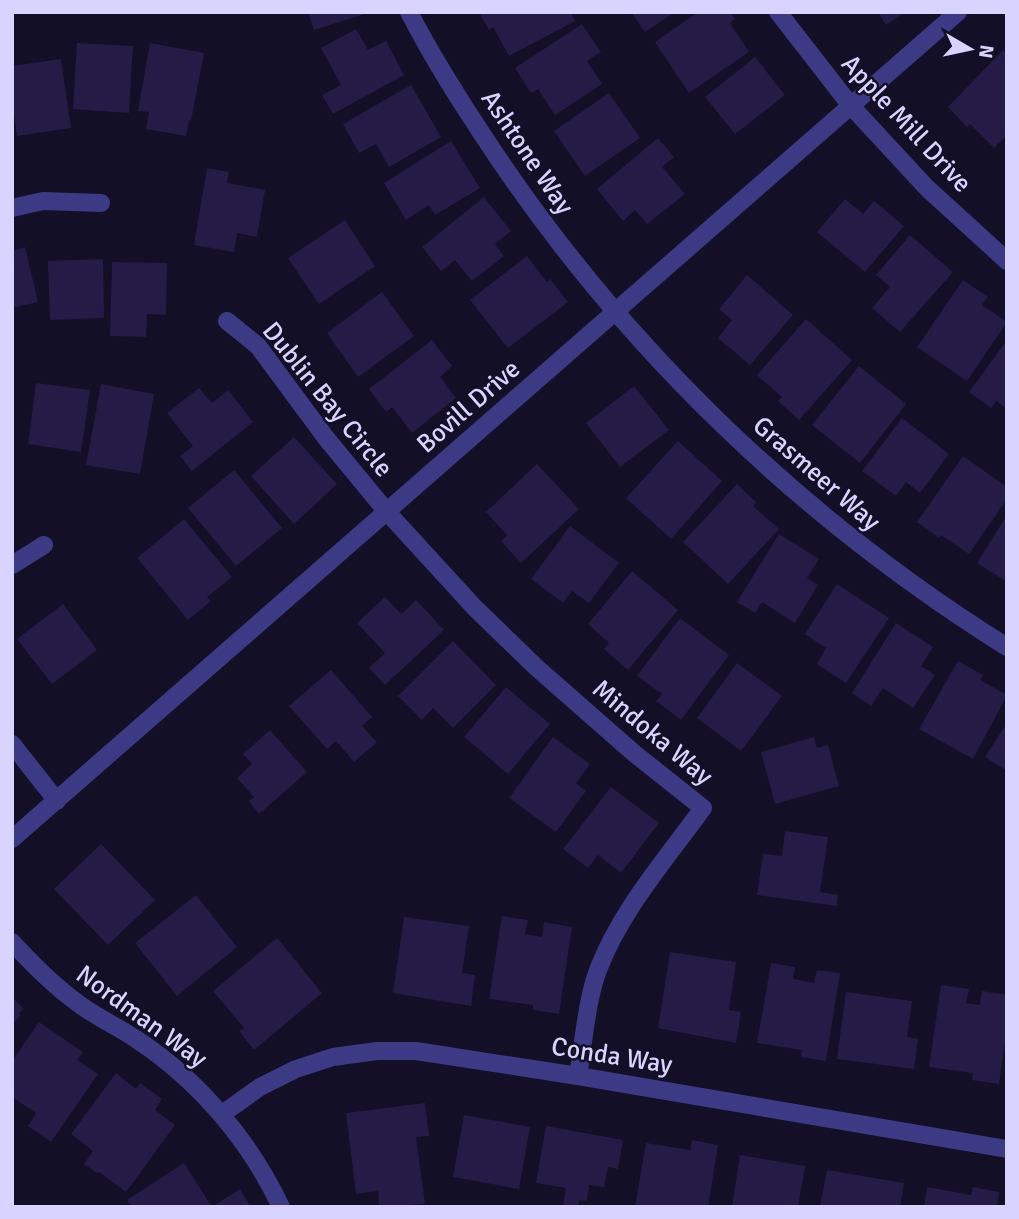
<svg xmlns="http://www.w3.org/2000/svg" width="1019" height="1219" font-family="Signika,sans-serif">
	<rect width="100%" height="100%" fill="#130f26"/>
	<path fill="#241b47" d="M308,12H368V13L314,30Z
		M479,12H570L575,21L509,56L493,27L489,30Z
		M631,12H675L645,32Z
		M698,12H730L735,19L730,23L749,52L689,93L655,42Z
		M878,12H905L886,25Z
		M582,24L601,52L587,61L602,84L555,115L538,89L531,93L515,68Z
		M356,29L368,50L386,41L404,75L333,114L322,95L341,85L321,48Z
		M77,43L133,46L129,113L73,109Z
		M150,43L204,53L191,121L189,120L186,136L146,129L149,112L138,111Z
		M1003,50L1007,54V135L994,148L970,124L967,127L948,107Z
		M755,57L785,95L735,134L705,97Z
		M61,59L71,128L17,136L12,99V66Z
		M411,85L441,137L389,167L376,144L359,153L343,124Z
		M609,93L640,138L585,176L554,131Z
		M658,138L674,157L662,167L685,194L647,224L635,210L623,221L597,189Z
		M451,141L480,188L435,215L429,205L406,220L384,183Z
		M207,168L229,172L227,183L265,190L257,237L237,233L234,252L194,245Z
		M484,197L511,231L495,244L504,256L472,281L455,260L441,271L422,247Z
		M845,199L863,214L874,201L904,226L865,272L817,232Z
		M345,220L375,266L319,304L288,258Z
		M910,235L953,272L900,332L872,308L890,287L876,275Z
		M25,247L38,302L12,308V251Z
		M527,256L547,282L550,279L568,302L508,348L470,300Z
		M103,259L104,318L50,320L48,261Z
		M112,262L167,263L166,315L147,314L146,337L110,336Z
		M747,275L793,315L750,365L718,338L732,320L719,309Z
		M963,280L988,297L982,305L1007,322L967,381L917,347Z
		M382,292L414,336L358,377L327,333Z
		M806,319L852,360L799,420L778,401L782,397L757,375Z
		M432,340L452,366L440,377L456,398L412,433L392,407L386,412L369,389Z
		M1007,340V409L996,401L991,408L969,392Z
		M859,366L906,404L860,463L812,425Z
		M36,383L90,390L81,452L28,444Z
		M101,384L154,394L140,474L86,465Z
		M634,386L669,430L620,467L586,423Z
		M199,388L212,403L228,390L253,422L192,471L180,456L193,446L167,413Z
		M902,418L949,454L920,493L906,482L896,496L862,471Z
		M294,437L337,484L294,524L251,476Z
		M678,441L722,481L671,539L626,498Z
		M963,456L1007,487V499L969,554L941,535L939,538L917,522Z
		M537,464L579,509L521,563L501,541L507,535L486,512Z
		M234,470L282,528L236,566L188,508Z
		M737,484L756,502L753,506L779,529L728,584L683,542Z
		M1007,515V582L977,563Z
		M184,519L232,577L207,597L211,601L188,620L137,558Z
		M570,526L619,563L589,603L572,591L563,603L531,579Z
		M779,534L819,559L807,578L818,585L795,623L762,602L755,613L737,602Z
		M632,571L678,610L628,670L604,649L609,643L588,624Z
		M837,584L889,618L846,683L817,664L826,648L805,634Z
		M385,597L401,614L416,600L444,630L385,685L369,668L385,653L357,623Z
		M63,604L97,650L52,684L17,639Z
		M680,618L729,655L681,720L656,701L662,694L637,676Z
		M896,623L933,647L921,666L935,675L913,708L883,688L871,706L852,693Z
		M453,641L496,685L453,728L433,708L422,720L398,696Z
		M958,661L983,675L980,680L1007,695L973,759L919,729Z
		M737,663L782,696L741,751L697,718Z
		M331,670L372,717L362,726L377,742L354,762L336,741L327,749L289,706Z
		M506,687L550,724L508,774L464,737Z
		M1007,723V771L985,757Z
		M270,730L307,772L259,814L249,801L254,797L237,778L252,764L243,754Z
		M553,737L590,764L576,783L586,791L556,832L509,798Z
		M814,737L817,748L828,745L839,786L775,804L761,752Z
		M611,787L659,823L621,873L598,855L588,868L563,849Z
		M785,831L828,837L820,892L838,895L837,906L757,895L763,854L782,856Z
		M101,844L155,900L108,945L54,889Z
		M196,895L237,947L177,996L135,943Z
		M502,916L528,920L525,934L542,937L544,922L572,927L559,1014L533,1010V1005L489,999Z
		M404,917L469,926L462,973L475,975L471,1006L393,993Z
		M277,938L322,993L254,1050L239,1031L244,1028L213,991Z
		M670,952L736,962L729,1010L741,1012L736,1043L658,1028Z
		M771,963L795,967L793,979L814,983L817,970L840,973L826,1061L801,1057L802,1050L757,1043Z
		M941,985L969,989L966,1003L980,1005L982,991L1007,995V1028L999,1084L972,1080L973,1073L929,1067Z
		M846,992L912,1001L907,1037L918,1039L914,1069L837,1059Z
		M12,997L24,1009L19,1013L21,1015L12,1024Z
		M39,1022L83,1052L77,1060L98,1074L51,1142L28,1126L36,1113L12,1097V1061Z
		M116,1073L136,1089L140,1083L162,1099L155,1110L175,1125L126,1192L99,1172L97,1173L84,1164L93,1151L71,1134Z
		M425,1103L429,1136L416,1137L425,1204L379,1207L378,1191L356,1194L346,1113Z
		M464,1115L530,1127L519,1189L453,1177Z
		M546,1126L623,1140L618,1169L608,1167L604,1187L589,1185L587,1201L579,1200L578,1207H563L566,1188L536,1183Z
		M692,1140L718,1145L708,1207H635L646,1143L690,1150Z
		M740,1155L805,1166L798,1207H732Z
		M184,1163L212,1207H132L127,1200Z
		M827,1170L904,1183L900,1207H820Z
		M927,1187L971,1195L973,1187L999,1192L997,1207H924Z
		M240,1189L251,1207H212Z"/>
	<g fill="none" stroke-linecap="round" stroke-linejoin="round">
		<path stroke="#3d3a85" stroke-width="18" d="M409,12C434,61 464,107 494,152C628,352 804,520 1007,647
			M778,12L851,106L927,188L1007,261
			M12,208L43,201L101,203
			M227,321L258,346L326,438L387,512L475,608L537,668L635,754L703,808C666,859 621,910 598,970C586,1003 584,1041 578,1076
			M12,565L44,545
			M12,744L57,801
			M12,839L958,12
			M12,942C33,965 54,986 79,1004C98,1018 120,1028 139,1041C199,1081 250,1141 281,1207
			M222,1114L260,1087L296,1069L333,1057L377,1051H416L578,1076L1007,1149"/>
	</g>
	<g text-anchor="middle" stroke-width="5" stroke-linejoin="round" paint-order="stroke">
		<g font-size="26" fill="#d9d4ff" stroke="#130f26">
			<text transform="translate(907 123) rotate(47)" y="9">Apple Mill Drive</text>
			<text transform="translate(528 152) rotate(56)" y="9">Ashtone Way</text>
			<text transform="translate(328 399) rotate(51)" y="9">Dublin Bay Circle</text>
			<text transform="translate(468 406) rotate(-41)" y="9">Bovill Drive</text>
			<text transform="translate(817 473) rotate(41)" y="9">Grasmeer Way</text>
			<text transform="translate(653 732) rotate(40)" y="9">Mindoka Way</text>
			<text transform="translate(142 1016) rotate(36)" y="9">Nordman Way</text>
			<text transform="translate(612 1055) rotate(9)" y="9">Conda Way</text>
		</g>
	</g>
	<rect width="1019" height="1219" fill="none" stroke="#d9d4ff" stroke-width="28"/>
	<g transform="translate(970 49) rotate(99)" stroke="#130f26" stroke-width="5" paint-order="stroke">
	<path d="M0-5L12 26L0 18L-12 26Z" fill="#d9d4ff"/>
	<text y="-10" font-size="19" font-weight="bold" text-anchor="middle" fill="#d9d4ff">N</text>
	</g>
</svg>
